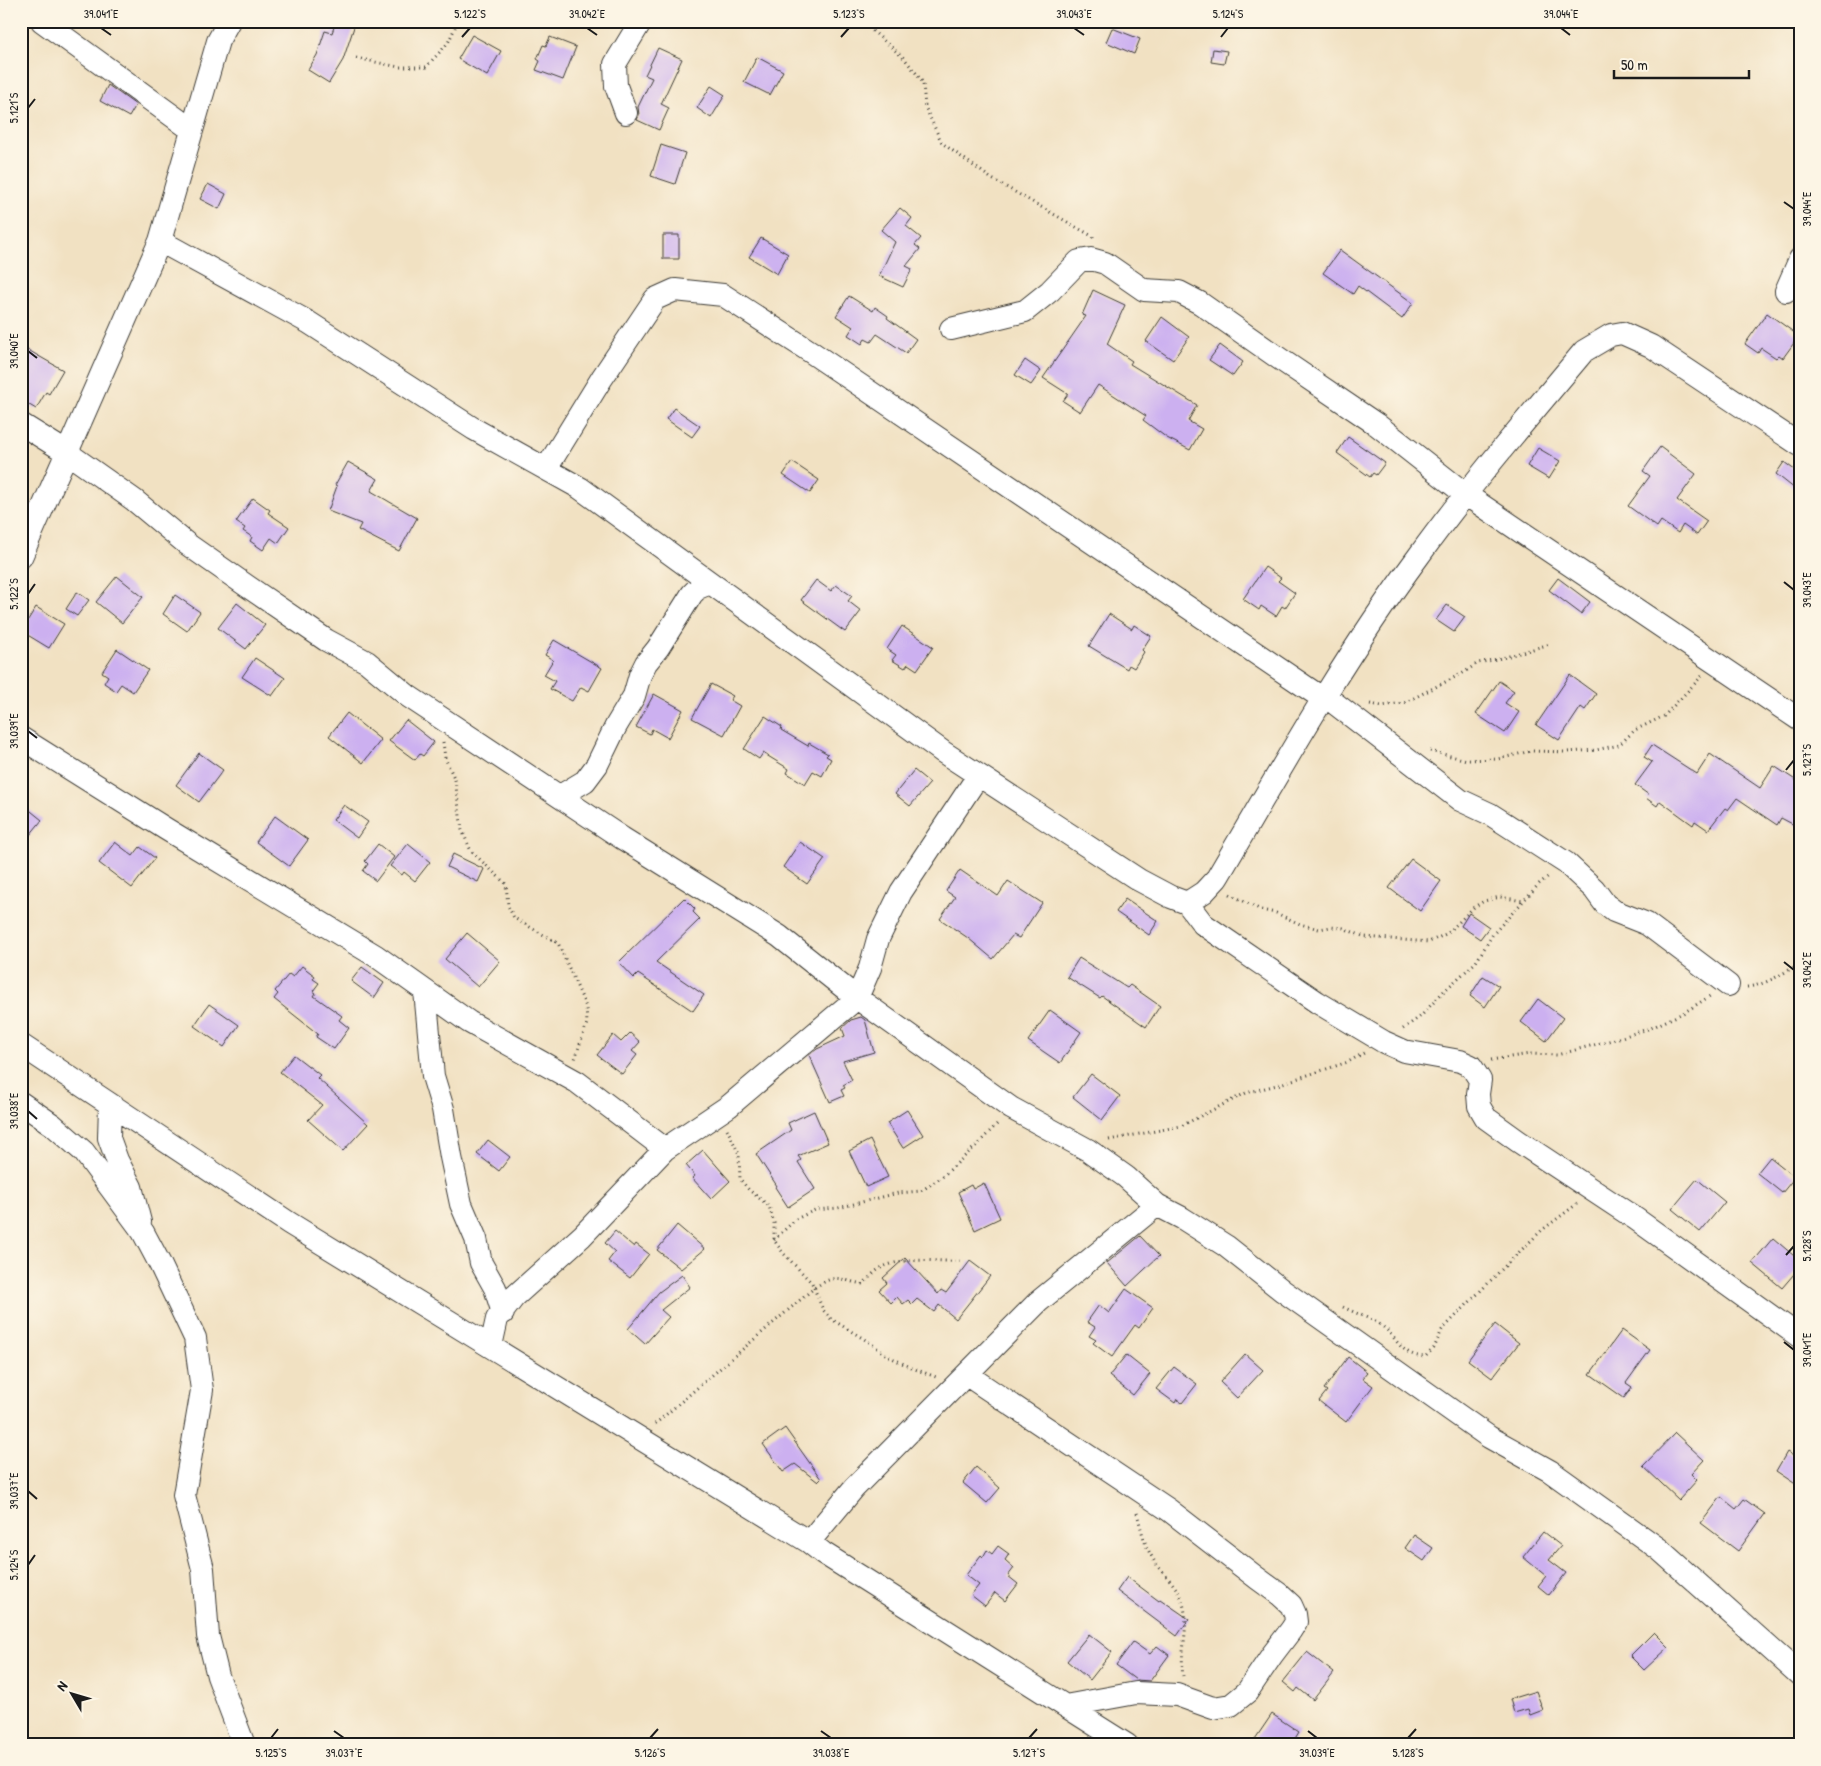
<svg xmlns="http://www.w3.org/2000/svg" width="1821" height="1766" font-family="'Patrick Hand',sans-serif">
	<rect width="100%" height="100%" fill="#fcf5e5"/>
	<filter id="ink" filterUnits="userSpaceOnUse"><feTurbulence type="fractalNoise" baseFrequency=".02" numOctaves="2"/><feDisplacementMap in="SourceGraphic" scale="10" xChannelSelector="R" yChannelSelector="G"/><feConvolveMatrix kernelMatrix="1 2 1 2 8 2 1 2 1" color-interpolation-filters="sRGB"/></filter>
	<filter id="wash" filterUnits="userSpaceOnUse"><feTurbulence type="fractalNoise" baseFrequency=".0096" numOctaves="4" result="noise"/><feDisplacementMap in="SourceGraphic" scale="20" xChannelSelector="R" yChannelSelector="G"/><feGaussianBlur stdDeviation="1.12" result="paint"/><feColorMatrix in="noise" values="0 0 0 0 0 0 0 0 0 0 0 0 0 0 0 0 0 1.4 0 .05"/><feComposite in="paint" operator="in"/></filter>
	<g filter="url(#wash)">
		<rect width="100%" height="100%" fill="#f1e1c2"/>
		<g id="blocks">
			<path fill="#ccb0f0" d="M336,21H356L343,60L329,83L308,70L317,55L325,31L332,33Z
				M1112,28L1140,39L1134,54L1106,42Z
				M472,35L501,51L487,76L458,59Z
				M550,37L576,47L563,80L536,70L540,61L537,59L543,45L546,46Z
				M658,48L682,59L661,104L669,108L659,130L637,120L639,115L638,107L652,78L645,75Z
				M1213,49L1227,51L1224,64L1211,62Z
				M757,57L783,71L770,95L744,82Z
				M108,85L136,105L129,117L100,101Z
				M711,86L725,95L711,118L697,108Z
				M661,145L685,153L675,184L651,176Z
				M208,184L226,194L219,209L200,199Z
				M900,208L912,218L906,226L921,238L915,245L920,249L906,266L912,269L903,287L879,276L895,242L881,230Z
				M663,235H679V259H663Z
				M761,238L788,254L777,274L749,257Z
				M1340,250L1413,303L1402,319L1358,286L1353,294L1323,273Z
				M1093,290L1125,305L1107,344L1132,361L1130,364L1197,405L1188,421L1202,429L1190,450L1167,438L1143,420L1146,416L1098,385L1080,412L1063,401L1068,394L1043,378L1086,316L1082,315Z
				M849,296L873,311L875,307L888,316L887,318L916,339L906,353L877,334L871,342L865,339L862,344L848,335L853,327L836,316Z
				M1767,313L1799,336L1783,358L1779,355L1776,358L1761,348L1758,353L1745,344Z
				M1162,317L1189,337L1173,360L1146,341Z
				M1220,345L1243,362L1233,376L1209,360Z
				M21,346L63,370L49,394L46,392L36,409L21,400Z
				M1025,360L1041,371L1031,385L1015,375Z
				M674,408L700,426L692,437L666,419Z
				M1348,437L1385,463L1376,475L1373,473L1370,477L1337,453Z
				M1660,447L1696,474L1677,500L1707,521L1697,535L1683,525L1678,533L1661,521L1657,527L1628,506L1650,476L1643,471Z
				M1538,448L1560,461L1549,479L1527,466Z
				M348,462L378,479L371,491L417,518L399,551L358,530L361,524L328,511L337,486L335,485Z
				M792,462L819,480L810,493L783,475Z
				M1784,462L1800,474V493L1776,474Z
				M253,498L270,510L268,513L289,527L278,543L271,538L263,550L250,541L252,537L243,531L245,528L236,522Z
				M1265,567L1281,578L1278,581L1295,593L1285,608L1282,606L1276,616L1261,606L1259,610L1243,599Z
				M117,576L143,597L122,623L96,602Z
				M1558,578L1590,602L1581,614L1549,590Z
				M816,580L831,591L836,585L852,596L848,601L861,611L845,632L801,600Z
				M77,592L89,600L77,616L66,609Z
				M175,595L200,612L187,631L163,614Z
				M237,603L265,625L246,649L218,628Z
				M1447,605L1465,617L1454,632L1436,620Z
				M36,607L64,624L49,648L21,631Z
				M1109,614L1132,629L1134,625L1151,636L1142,650L1144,652L1134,668L1129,665L1127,669L1089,646Z
				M902,626L933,647L917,670L908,664L905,668L892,660L896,655L887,649Z
				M554,640L602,668L589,691L581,687L572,701L550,689L555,681L544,675L553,660L545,655Z
				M117,649L148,670L133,692L121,684L116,691L104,683L108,676L102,672Z
				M255,658L285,678L272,696L242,677Z
				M1570,675L1596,694L1585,710L1581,707L1559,740L1536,725Z
				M1499,681L1514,691L1505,703L1519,712L1505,733L1476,714Z
				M711,684L733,696L730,700L740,706L724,735L692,718Z
				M654,694L683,710L668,738L652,729L650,734L636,727Z
				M347,713L381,740L363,763L329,736Z
				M765,716L782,727L781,730L808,746L809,743L828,754L826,756L831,759L822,776L813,771L805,784L787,773L789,769L763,753L759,759L744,749Z
				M406,720L434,742L423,756L420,754L415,760L389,741Z
				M1652,745L1697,774L1710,754L1760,788L1774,766L1800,783V828L1781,818L1777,825L1737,798L1728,810L1725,808L1708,830L1695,821L1693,825L1660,801L1657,806L1646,798L1649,795L1635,785L1652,762L1644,757Z
				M199,753L223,770L199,802L176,785Z
				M914,770L930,783L910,806L895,794Z
				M21,803L42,820L21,846Z
				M344,805L368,822L357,838L333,820Z
				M275,816L308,840L289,866L256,842Z
				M115,842L133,856L140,847L155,858L132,888L99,863Z
				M800,842L825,859L807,884L783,867Z
				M378,844L394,857L376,881L363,871L368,864L365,861Z
				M408,844L430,862L415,881L404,872L402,875L390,866Z
				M453,854L484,869L478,882L447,867Z
				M1411,859L1441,881L1420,911L1389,888Z
				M960,870L998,896L1008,881L1042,903L1019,938L1013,935L993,959L968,938L940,919L955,897L946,891Z
				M684,898L695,909L693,912L700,919L656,962L704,995L693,1011L638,974L634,978L619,962Z
				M1125,899L1158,921L1149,935L1116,912Z
				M1469,913L1489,927L1480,939L1461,926Z
				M467,933L500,961L478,987L445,959Z
				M1079,958L1127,988L1130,985L1160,1006L1146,1027L1102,996L1100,998L1067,977Z
				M302,966L315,976L313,979L319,983L313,991L316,993L314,996L342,1016L339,1020L349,1028L334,1049L316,1037L318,1034L274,999L278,994L275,991L289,974L293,977Z
				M362,967L384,983L374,998L351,981Z
				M1483,976L1499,986L1485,1007L1470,996Z
				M1538,999L1563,1018L1546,1041L1521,1022Z
				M209,1004L239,1025L224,1047L194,1026Z
				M1050,1010L1081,1032L1060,1063L1028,1041Z
				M861,1017L865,1020L874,1052L843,1061L852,1080L843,1085L845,1088L841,1090L844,1096L830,1102L809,1055L817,1049L845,1036L842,1028L851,1020Z
				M630,1033L640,1042L632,1051L637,1055L622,1074L597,1055L613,1035L621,1042Z
				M294,1055L320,1075L317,1078L368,1124L343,1151L308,1120L322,1105L280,1072Z
				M1091,1074L1120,1096L1102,1120L1073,1097Z
				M907,1110L923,1135L903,1148L887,1123Z
				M814,1111L828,1143L798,1156L801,1160L798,1162L815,1189L788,1207L775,1187L777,1186L756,1154L791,1130L788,1123Z
				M488,1140L510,1157L499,1171L477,1154Z
				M870,1140L888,1177L866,1187L849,1151Z
				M703,1150L730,1181L711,1199L692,1178L695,1176L686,1165Z
				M1770,1157L1795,1177L1782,1193L1757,1173Z
				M1697,1179L1725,1202L1700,1232L1672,1209Z
				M984,1183L1000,1218L975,1230L958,1192L971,1185L973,1189Z
				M677,1225L705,1249L681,1269L657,1250Z
				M615,1231L634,1247L636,1244L649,1254L630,1278L608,1261L615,1252L605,1243Z
				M1140,1236L1159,1256L1127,1286L1107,1263Z
				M1773,1238L1800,1261V1267L1782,1288L1752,1263Z
				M905,1258L938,1294L941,1290L946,1293L970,1261L990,1276L956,1319L939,1305L934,1312L917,1299L912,1304L908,1300L903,1304L897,1297L891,1303L879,1290L887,1283L883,1278Z
				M682,1275L690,1287L661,1310L669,1317L645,1344L628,1329L659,1292Z
				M1126,1289L1153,1308L1139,1328L1135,1325L1112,1357L1093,1343L1096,1340L1089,1336L1095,1327L1087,1322L1099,1305L1109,1313Z
				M1495,1324L1519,1343L1492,1378L1468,1360Z
				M1622,1330L1650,1350L1626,1383L1632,1387L1624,1398L1590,1374Z
				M1245,1354L1263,1370L1237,1398L1220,1382Z
				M1126,1355L1150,1374L1133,1395L1109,1376Z
				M1348,1357L1367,1372L1362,1378L1373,1386L1346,1422L1319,1401L1327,1391L1324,1389Z
				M1174,1367L1197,1384L1182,1403L1177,1399L1175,1403L1156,1389Z
				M785,1428L821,1479L818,1482L795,1464L783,1472L763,1444Z
				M1675,1433L1704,1460L1691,1474L1697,1480L1679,1500L1643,1466Z
				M1787,1452L1800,1460V1487L1776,1471Z
				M976,1467L1000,1488L987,1503L963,1483Z
				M1721,1497L1736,1509L1744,1499L1765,1514L1738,1551L1701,1523Z
				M1543,1532L1561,1546L1549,1560L1566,1573L1549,1595L1538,1586L1546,1576L1523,1557Z
				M1414,1535L1433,1548L1424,1561L1405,1548Z
				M998,1546L1009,1554L1005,1560L1014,1568L1008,1576L1018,1584L1005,1601L995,1593L985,1606L971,1595L979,1585L966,1575L981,1555L983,1557L987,1550L992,1554Z
				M1127,1577L1159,1601L1160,1599L1189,1619L1177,1636L1117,1591Z
				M1654,1632L1669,1647L1644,1670L1630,1656Z
				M1089,1634L1112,1652L1090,1680L1067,1661Z
				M1133,1642L1150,1654L1157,1646L1169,1655L1150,1681L1136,1680L1116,1665Z
				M1307,1652L1334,1673L1313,1700L1298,1688L1295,1692L1283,1682Z
				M1536,1691L1543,1710L1530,1715L1528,1709L1514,1713L1510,1699Z
				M1272,1714L1299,1732L1291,1745H1251Z"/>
		</g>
	</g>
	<g filter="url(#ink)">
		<use href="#blocks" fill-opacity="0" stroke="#3c3a35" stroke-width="1"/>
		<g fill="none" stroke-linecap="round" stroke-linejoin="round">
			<defs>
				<path id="minor" d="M42,21L192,130
					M626,113L616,86L615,64L641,21
					M160,241L308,322L474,429L580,488L943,752L1139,880L1171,897L1187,903L1204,892L1217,878C1281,769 1343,658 1418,557C1470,485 1528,418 1584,351L1611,335L1622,333L1651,346L1800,445
					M1786,291L1800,259
					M951,329L1025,311L1050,291L1079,261L1091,259L1105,263L1144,290L1179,292L1200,303L1280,359L1376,424L1465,494L1800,720
					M21,424L66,452L134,500L187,544L247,586L326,640L367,662L408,696L622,838L779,936L857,998L1011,1108L1088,1150L1126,1177L1157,1205L1182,1218L1226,1246L1283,1291L1489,1437L1550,1471L1659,1549L1800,1675
					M546,469L602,378L655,299L675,290L723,295L811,352L1322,698
					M21,557L160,241L218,41L229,21
					M1324,695L1460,800L1490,814L1566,863L1594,889L1605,904L1614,911L1647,924L1728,985
					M21,738L166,829L376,956L469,1022L577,1082L665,1149
					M560,796L585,781L597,765L616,726L634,696L640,675L646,663L658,648L692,594L698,588L710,583
					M1187,903L1203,924L1317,1002L1384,1042L1404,1051L1460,1061L1471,1066L1480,1080L1478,1094L1479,1106L1486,1118L1518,1141L1636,1219L1800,1337
					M425,991L433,1076L443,1109L451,1157L461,1204L476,1239L481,1263L495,1288L503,1313
					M21,1045L289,1223L809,1542L823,1553L1127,1745
					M21,1103L53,1125L84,1152L143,1232L160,1264L195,1338L202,1390L184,1495L203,1569L208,1636L218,1676L244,1745
					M110,1104L109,1138L117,1160L131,1187L140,1222
					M491,1346L497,1319L514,1297L582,1236L665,1149L729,1106L857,998L870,968L878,939L901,892L978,776
					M967,1375L1169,1510L1257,1578L1279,1594L1291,1605L1295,1614L1296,1622L1291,1630L1272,1655L1247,1692L1231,1705L1213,1708L1177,1695L1136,1693L1065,1706
					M809,1542L854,1488L1038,1302L1157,1205"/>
			</defs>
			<use href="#minor" stroke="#3c3a35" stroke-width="24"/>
			<path stroke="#3c3a35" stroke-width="3" stroke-dasharray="1 4" stroke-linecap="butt" d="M861,21L904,58L916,73L923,83L925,107L942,143L992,179L1092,236L1096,240
				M356,58L399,67H426L448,43L458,21
				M1370,704L1381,706L1404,703L1463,673L1478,663L1502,658L1550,644
				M443,742L445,758L455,780L462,830L471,851L506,884L508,906L514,918L558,943L586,1007L587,1023L575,1059
				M1430,751L1467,760L1498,759L1531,751L1567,752L1596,750L1619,745L1635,730L1664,716L1702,676
				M1230,894L1261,910L1276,913L1300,924L1319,929L1331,927L1343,928L1365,937L1429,942L1448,933L1474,907L1484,901L1500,897L1523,901
				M1747,987C1767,985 1782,973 1800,964
				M1403,1029L1421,1016L1443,992L1476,962L1493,934L1539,884L1550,875
				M1491,1060L1530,1054L1557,1055L1612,1040L1651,1028L1685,1012L1710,996
				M727,1129L739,1154L740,1179L749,1190L769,1206L774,1223V1240L784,1254L812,1283L823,1310L831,1319L869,1342L888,1356L912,1368L936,1377
				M1109,1140L1181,1126L1246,1093L1277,1085L1348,1062L1364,1053
				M774,1240L796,1219L815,1210L838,1208L898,1193L921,1191L942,1177L976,1146L999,1122
				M1343,1307C1355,1313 1368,1317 1379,1324C1398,1336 1398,1355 1425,1357L1434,1348L1442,1330L1507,1264L1542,1230L1577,1204
				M655,1424L814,1288C838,1272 838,1280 863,1284C870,1277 877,1268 888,1265C908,1257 938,1262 960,1261
				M1137,1513C1141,1528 1144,1544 1152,1557C1160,1572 1175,1582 1181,1598C1192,1624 1179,1650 1183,1676"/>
			<use href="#minor" stroke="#fff" stroke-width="22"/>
		</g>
	</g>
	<path fill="none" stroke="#1c1c1c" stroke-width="2" d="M101,28L111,35M587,28L597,35M1074,28L1084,35M1561,28L1570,35M462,37L470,28M841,37L849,28M1221,37L1228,28M28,108L35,99M1784,202L1794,209M28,351L37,358M1784,582L1794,590M28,594L35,584M28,731L37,738M1786,770L1794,760M1784,962L1794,970M28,1111L37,1119M1786,1255L1794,1246M1784,1342L1794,1350M28,1491L37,1499M28,1565L35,1555M334,1731L344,1738M821,1731L831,1738M1308,1731L1317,1738M271,1738L278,1729M650,1738L658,1729M1029,1738L1037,1729M1408,1738L1416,1729"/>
	<rect width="1821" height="1766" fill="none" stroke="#fcf5e5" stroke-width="55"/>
	<g transform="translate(72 1694) rotate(308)" stroke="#fcf5e5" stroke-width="4" paint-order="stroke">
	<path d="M0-4L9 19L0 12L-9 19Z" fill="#1c1c1c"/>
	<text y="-8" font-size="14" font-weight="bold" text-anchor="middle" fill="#1c1c1c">N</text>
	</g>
	<path d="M1614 70v8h135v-8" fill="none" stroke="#1c1c1c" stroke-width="2.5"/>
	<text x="1621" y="70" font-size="15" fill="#1c1c1c" stroke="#fcf5e5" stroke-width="4" paint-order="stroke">50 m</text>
	<rect x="28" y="28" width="1766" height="1710" fill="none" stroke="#1c1c1c" stroke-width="2"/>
	<g font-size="12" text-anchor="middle" fill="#1c1c1c">
		<text x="101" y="18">39.041°E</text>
		<text x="470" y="18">5.122°S</text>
		<text x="587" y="18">39.042°E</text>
		<text x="849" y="18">5.123°S</text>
		<text x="1074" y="18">39.043°E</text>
		<text x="1228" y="18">5.124°S</text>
		<text x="1561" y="18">39.044°E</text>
		<text transform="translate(14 108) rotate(-90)" y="4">5.121°S</text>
		<text transform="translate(1807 209) rotate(-90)" y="4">39.044°E</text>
		<text transform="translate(14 351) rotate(-90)" y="4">39.040°E</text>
		<text transform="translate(1807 590) rotate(-90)" y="4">39.043°E</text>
		<text transform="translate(14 594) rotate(-90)" y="4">5.122°S</text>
		<text transform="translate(14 731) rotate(-90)" y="4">39.039°E</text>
		<text transform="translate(1807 760) rotate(-90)" y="4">5.127°S</text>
		<text transform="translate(1807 970) rotate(-90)" y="4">39.042°E</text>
		<text transform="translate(14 1111) rotate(-90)" y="4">39.038°E</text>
		<text transform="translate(1807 1246) rotate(-90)" y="4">5.128°S</text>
		<text transform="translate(1807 1350) rotate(-90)" y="4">39.041°E</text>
		<text transform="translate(14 1491) rotate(-90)" y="4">39.037°E</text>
		<text transform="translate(14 1565) rotate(-90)" y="4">5.124°S</text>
		<text x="271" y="1757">5.125°S</text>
		<text x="344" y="1757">39.037°E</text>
		<text x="650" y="1757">5.126°S</text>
		<text x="831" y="1757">39.038°E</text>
		<text x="1029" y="1757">5.127°S</text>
		<text x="1317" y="1757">39.039°E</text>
		<text x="1408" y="1757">5.128°S</text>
	</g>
</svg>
